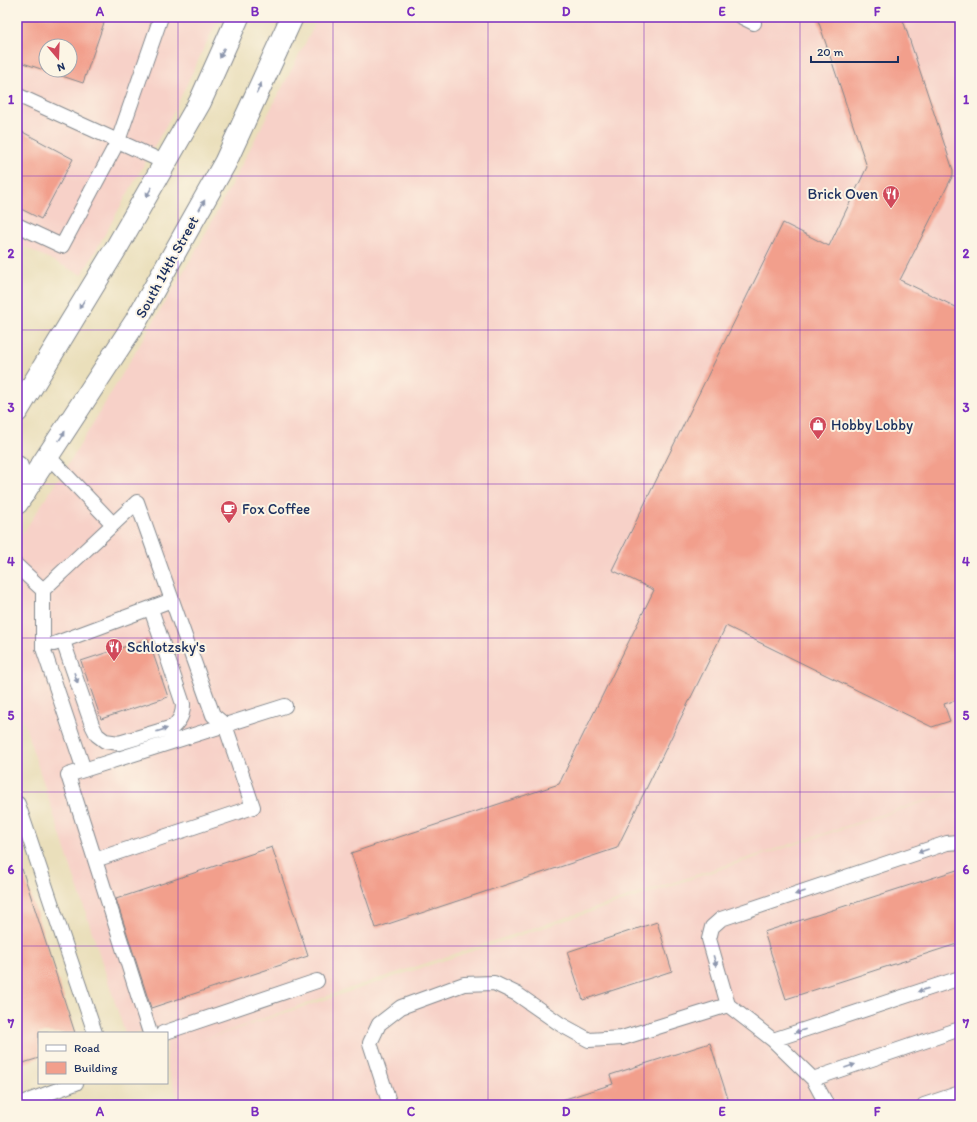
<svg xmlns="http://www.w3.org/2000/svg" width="977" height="1122" font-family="Itim,sans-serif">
	<rect width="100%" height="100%" fill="#fcf5e5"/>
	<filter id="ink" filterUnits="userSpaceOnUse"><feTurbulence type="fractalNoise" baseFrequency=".025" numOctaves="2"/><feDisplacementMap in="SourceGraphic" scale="8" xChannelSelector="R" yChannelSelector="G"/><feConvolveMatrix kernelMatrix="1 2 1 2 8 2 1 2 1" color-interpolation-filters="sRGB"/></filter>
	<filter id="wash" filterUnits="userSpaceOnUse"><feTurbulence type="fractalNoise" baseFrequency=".012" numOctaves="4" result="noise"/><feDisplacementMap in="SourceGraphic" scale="16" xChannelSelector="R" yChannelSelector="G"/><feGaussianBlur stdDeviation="0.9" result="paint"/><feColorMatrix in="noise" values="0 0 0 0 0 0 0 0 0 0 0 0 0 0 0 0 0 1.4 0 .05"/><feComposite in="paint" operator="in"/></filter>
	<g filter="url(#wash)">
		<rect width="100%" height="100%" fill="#eadfbb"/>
		<path fill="#f7d1c8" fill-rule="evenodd" d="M17,17H219L173,113L82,275L17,243ZM46,46H70V70H46Z
			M319,17H960V789L350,988L191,1044L960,790V1105H180L167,1067V1033H125L17,702V542L74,455L201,242Z"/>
		<g id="blocks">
			<path fill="#f29f8c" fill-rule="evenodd" d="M17,17H106L83,83L17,61ZM46,46H70V70H46Z
				M817,17H902L953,170V175L900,280L960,309V699L944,704L950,721L932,727L726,626L617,848L376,928L351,853L559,784L654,590L612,570L783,223L829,246L867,167Z
				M17,129L73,159L41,219L17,207Z
				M148,639L168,697L101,719L81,661Z
				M272,847L308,956L151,1008L116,899Z
				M22,869L75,1033H39V1058L17,1065V870Z
				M960,869V943L786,999L764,932Z
				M657,922L672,971L583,1000L567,952Z
				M710,1043L730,1105H563L562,1100L613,1084L610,1075Z"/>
		</g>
	</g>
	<g filter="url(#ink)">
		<use href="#blocks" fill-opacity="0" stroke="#82878c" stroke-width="1"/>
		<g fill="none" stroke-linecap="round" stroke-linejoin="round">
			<defs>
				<path id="lane" d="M742,17L754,23
					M17,95L166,163
					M17,225L62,246L118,141L161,17
					M48,456L113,524
					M17,566L43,590
					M63,641L92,725L97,735L105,741L119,743L173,727C181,719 183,714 183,704L151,609
					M54,644L172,600
					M84,770L43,648V590L137,502L213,715L225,725L253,807L95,860
					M17,804H18L95,1033
					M728,1005L709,939L712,927L721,919L947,843L958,842L960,844
					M150,1033L68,775L285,706
					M163,1033L317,981
					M813,1079L960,1029
					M17,1105L76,1083
					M390,1105L370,1043L379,1024L401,1007L464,984L494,983L517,994L560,1024L589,1040L622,1038L728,1005L773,1040
					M827,1105L813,1079L773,1040L960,978
					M924,1105L960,1093"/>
				<path id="street" d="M17,467L24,493"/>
				<path id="secondary" d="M17,411L118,245L200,102L238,17
					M17,503L136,321L225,163L292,17"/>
			</defs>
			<use href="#lane" stroke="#82878c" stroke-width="16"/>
			<use href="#street" stroke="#82878c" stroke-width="24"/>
			<use href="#secondary" stroke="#82878c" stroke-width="24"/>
			<use href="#lane" stroke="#fff" stroke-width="14"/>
			<use href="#street" stroke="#fff" stroke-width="22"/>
			<use href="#secondary" stroke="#fff" stroke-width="22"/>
		</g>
		<defs><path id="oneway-solid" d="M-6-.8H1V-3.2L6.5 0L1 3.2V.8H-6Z"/></defs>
		<g fill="#8d97ae">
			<use href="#oneway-solid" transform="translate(222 53) rotate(114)"/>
			<use href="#oneway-solid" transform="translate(259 88) rotate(-66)"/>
			<use href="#oneway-solid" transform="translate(149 192) rotate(120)"/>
			<use href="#oneway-solid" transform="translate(202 205) rotate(-61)"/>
			<use href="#oneway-solid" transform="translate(82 304) rotate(121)"/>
			<use href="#oneway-solid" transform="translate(62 436) rotate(-57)"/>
			<use href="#oneway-solid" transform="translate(76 678) rotate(71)"/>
			<use href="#oneway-solid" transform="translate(162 730) rotate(-18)"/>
			<use href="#oneway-solid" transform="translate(923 851) rotate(161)"/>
			<use href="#oneway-solid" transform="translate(800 893) rotate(161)"/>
			<use href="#oneway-solid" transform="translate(715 961) rotate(73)"/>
			<use href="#oneway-solid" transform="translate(923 990) rotate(162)"/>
			<use href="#oneway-solid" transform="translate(800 1031) rotate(162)"/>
			<use href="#oneway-solid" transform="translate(850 1066) rotate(-19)"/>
		</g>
	</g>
	<path fill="none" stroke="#7b2cbf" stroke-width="1" stroke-opacity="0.55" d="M178,17V1105M333,17V1105M488,17V1105M644,17V1105M800,17V1105M17,176H960M17,330H960M17,484H960M17,638H960M17,792H960M17,946H960"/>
	<defs>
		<symbol id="restaurant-pin" viewBox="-11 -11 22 30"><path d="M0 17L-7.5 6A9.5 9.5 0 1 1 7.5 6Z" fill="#d1495b" stroke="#fcf5e5"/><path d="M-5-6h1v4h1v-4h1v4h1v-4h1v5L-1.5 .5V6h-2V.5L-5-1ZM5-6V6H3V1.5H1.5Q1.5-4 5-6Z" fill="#fff"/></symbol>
		<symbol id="shop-pin" viewBox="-11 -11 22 30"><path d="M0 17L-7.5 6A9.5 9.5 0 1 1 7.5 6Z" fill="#d1495b" stroke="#fcf5e5"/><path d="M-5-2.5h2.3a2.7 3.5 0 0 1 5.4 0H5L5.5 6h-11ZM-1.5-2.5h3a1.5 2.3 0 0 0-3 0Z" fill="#fff"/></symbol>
		<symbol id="cafe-pin" viewBox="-11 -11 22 30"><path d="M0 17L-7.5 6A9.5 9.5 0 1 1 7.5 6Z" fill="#d1495b" stroke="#fcf5e5"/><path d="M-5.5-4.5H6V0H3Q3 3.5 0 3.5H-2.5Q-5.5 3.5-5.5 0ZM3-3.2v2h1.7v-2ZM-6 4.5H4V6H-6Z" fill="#fff"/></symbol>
	</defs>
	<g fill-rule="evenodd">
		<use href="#restaurant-pin" x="881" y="184" width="20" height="27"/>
		<use href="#shop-pin" x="808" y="415" width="20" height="27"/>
		<use href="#cafe-pin" x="219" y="499" width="20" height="27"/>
		<use href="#restaurant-pin" x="104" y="637" width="20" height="27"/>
	</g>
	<g text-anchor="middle" stroke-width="4" stroke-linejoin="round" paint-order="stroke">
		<g font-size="15" fill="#1b2f5e" stroke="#fcf5e5" text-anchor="start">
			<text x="878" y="199" text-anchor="end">Brick Oven</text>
			<text x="831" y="430">Hobby Lobby</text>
			<text x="242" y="514">Fox Coffee</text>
			<text x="127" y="652">Schlotzsky's</text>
		</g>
		<g font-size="15" fill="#1b2f5e" stroke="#fcf5e5">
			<text transform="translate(167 267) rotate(-61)" y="5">South 14th Street</text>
		</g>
	</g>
	<rect width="977" height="1122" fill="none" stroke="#fcf5e5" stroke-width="44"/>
	<rect x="38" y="1032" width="130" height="52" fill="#fcf5e5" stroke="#a2a6af"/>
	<rect x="46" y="1045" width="20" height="6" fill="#ffffff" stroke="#a2a6af"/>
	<text x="74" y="1052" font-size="12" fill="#1b2f5e">Road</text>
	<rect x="46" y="1062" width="20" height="12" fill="#f29f8c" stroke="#a2a6af"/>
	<text x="74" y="1072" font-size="12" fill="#1b2f5e">Building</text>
	<g transform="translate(58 58) rotate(161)"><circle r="19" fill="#fcf5e5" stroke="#a2a6af"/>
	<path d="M0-3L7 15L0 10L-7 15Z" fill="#d1495b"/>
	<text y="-6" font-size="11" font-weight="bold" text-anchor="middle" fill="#1b2f5e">N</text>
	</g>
	<path d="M811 56v6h87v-6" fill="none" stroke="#1b2f5e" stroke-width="2"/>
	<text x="817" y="56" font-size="12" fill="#1b2f5e" stroke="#fcf5e5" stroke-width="3" paint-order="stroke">20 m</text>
	<rect x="22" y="22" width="933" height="1078" fill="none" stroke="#7b2cbf" stroke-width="1.5"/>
	<g font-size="13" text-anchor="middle" font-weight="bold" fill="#7b2cbf">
		<text x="100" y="16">A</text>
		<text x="255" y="16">B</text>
		<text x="411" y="16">C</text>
		<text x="566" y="16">D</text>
		<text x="722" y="16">E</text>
		<text x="877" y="16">F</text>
		<text x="11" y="104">1</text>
		<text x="966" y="104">1</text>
		<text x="11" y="258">2</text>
		<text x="966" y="258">2</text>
		<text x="11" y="412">3</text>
		<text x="966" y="412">3</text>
		<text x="11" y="566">4</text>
		<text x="966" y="566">4</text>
		<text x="11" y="720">5</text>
		<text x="966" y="720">5</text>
		<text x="11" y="874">6</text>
		<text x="966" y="874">6</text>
		<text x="11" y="1028">7</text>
		<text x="966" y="1028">7</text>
		<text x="100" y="1116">A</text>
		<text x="255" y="1116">B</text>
		<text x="411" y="1116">C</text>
		<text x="566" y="1116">D</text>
		<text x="722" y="1116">E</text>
		<text x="877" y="1116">F</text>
	</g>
</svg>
